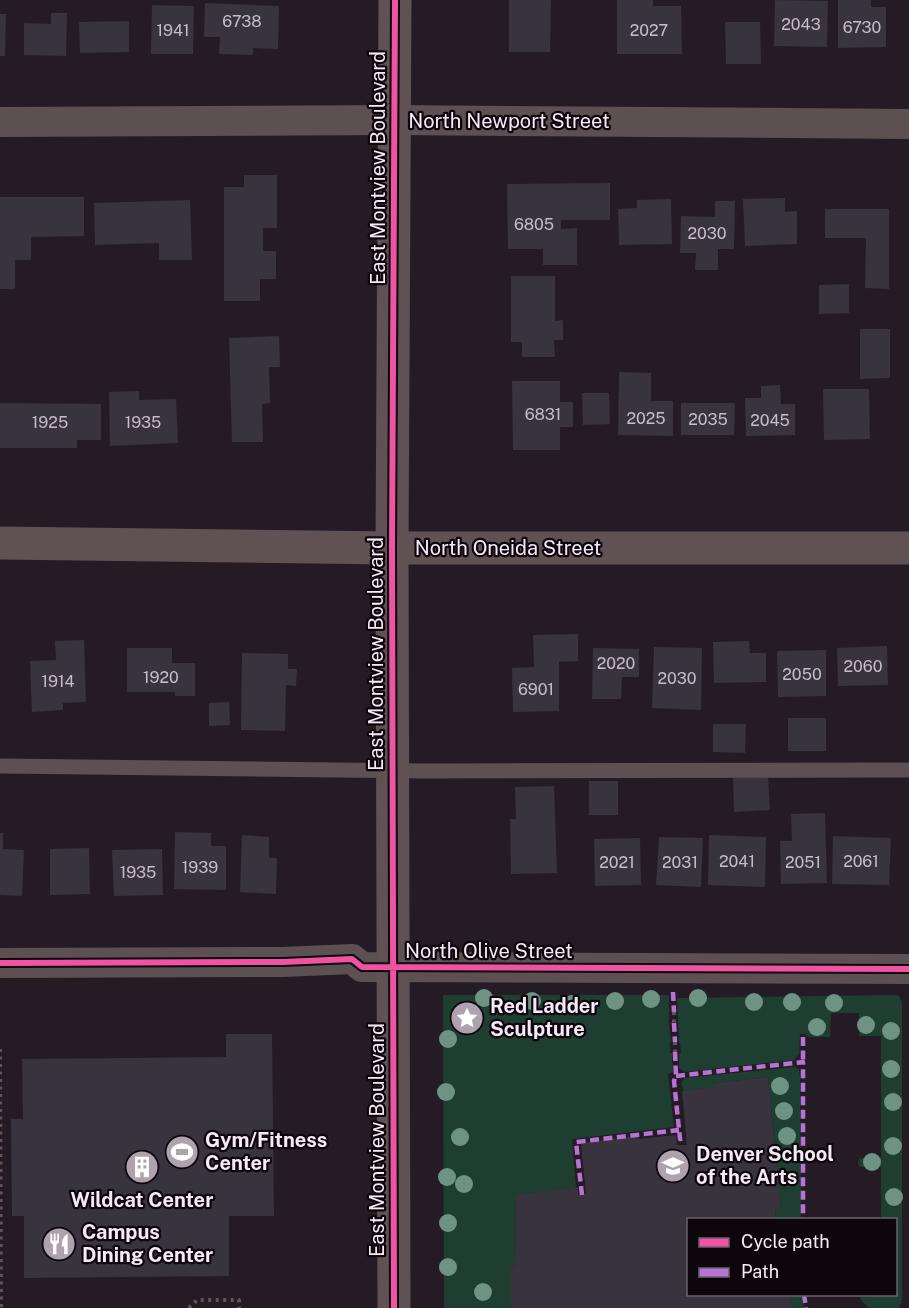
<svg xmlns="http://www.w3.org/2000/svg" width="909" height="1308" font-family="'Public Sans',sans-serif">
	<rect width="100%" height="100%" fill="#251b25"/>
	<path fill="#1d3e30" d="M443,995H669V1023L671,1042H670V1053H672L673,1072L668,1074L674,1127L572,1139L576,1188L516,1195L515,1265L511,1266V1308H444Z
		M896,995L899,996L902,1002V1300L899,1308H869L861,1300L860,1295L896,1294V1220L881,1219V1167H860L858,1162L860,1158L881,1157V1036H859V1013H831L830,1037H807L806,1034H800L799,1054L794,1060L685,1072L679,1068V1053H681L680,1043L679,1042L677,998Z
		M795,1067L799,1070L800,1076L801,1219H776L775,1210L781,1209L768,1077L716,1083V1087L684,1091C681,1086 681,1083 684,1078Z
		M790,1295H802L804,1308H791Z"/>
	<path fill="#39333e" d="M509,0H551L550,52H509Z
		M617,0H653V6H681L682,54H617Z
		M775,0L828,1L827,47L774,46Z
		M838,0H871V7H886V47L838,48Z
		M205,3L279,6L278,49L253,48V55L219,54L220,37H204Z
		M152,5L194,6L193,54H151Z
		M51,13H67L66,56L24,55V23L51,24Z
		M0,14H6L5,56H0Z
		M129,21V52L80,53L79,22Z
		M725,22H760L761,64H726Z
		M244,175H277V228H263V251H276V279H260V301H224V187H244Z
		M610,183V220H561V229L577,228V265H543V249H508L507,184Z
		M0,197H84V236L31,237V260H15V289H0Z
		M785,198V212L797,211V244L745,246L743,199Z
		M671,199L672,244L619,245L618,209L637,208V200Z
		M190,200L192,260H159V243L95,245L94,203Z
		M715,201H735L734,249H718V270H695L696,253H680L681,216L715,217Z
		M825,209H889V289L865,288L866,238H825Z
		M511,276H555V321L563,320V340H554L555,357H522V342H511Z
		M849,284V313L819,314V285Z
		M860,329H890V378L860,379Z
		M279,336L280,367H269L270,403L262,404L263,442H232L229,338Z
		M619,372L651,373V401H673V436L618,435Z
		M512,381H560V402H573V427H560V450H513Z
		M780,385L781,404H795V435L746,436L745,398H761V386Z
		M823,389H869L870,439L824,440Z
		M139,391V400L176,399L178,443L110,446L109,392Z
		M582,393H609L610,424L583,425Z
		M0,403L101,404V440H77V448H0Z
		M681,403H735L734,435H681Z
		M578,634V661L559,662V711L513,712L512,668L534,667L533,635Z
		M84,640L86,702L63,703V710L32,712L30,661L56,660L55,641Z
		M749,641L750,653H766V682L714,683L713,642Z
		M887,646L888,685L838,686L837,648Z
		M654,647L702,648L701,710L652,708Z
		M127,648H172V663H195V696H175V692H127Z
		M593,648L639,649V677H622L621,699H592Z
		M826,650V696L778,697L777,651Z
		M242,653L288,654V669H297L296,686L286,685L285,731L241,730Z
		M229,702L230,725L209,726V703Z
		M788,718H826V751H788Z
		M713,724H746L745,753L713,752Z
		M768,777L770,810L734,812L733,778Z
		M589,781H618V815H589Z
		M554,786L557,873L511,874L510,819H516L515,787Z
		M825,813L827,883L781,884L780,841H792L791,814Z
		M175,832L211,833V846H226V890L174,889Z
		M0,833H3V849L24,850L22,896L0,895Z
		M242,835L269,837V858H277L276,894L240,892Z
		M709,835L766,837L765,887L708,885Z
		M833,836L891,838L889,885L832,884Z
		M659,837L703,838L701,887L656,885Z
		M640,838L641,885L595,886L594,839Z
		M89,848L90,894L50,895V849Z
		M162,849L163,895L114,896L112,850Z
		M226,1034H272L274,1216H229V1276L24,1278V1216H12L11,1119H23L22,1059L226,1057Z
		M768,1077L781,1209L775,1210L776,1220H688V1294H790L791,1308H511V1266L515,1265L516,1195L578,1187V1195L586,1194L581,1143L638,1136L639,1139L676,1135L677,1145H687L682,1091L716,1087V1083Z"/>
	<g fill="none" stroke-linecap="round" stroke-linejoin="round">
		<path stroke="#5f5459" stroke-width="4" stroke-dasharray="3 4.5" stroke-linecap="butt" d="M674,1012V1023
			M675,1042V1052
			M0,1049L1,1308
			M189,1308L197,1300H239V1308"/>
		<path stroke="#5d5053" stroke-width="15" d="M0,766L424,771L909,770"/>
		<path stroke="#5d5053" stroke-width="30" d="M0,122L395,120L909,124
			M0,963L283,962L352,959L362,967L909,969"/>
		<path stroke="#605155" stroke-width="33" d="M0,543L392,548H909
			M394,1308L392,548L395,0"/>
		<path stroke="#b673d3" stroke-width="4.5" stroke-dasharray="9 4.5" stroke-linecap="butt" d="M673,992L674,1012
			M674,1023L675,1042
			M803,1037V1062
			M675,1052L676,1076L674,1081L680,1139L686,1138
			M676,1076L803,1062V1220
			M582,1195L576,1142L679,1130
			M804,1294L806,1308"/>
		<defs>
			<path id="cycleway" d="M0,963L283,962L352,959L362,967L909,969
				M394,1308L392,548L395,0"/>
		</defs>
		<use href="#cycleway" stroke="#0d060d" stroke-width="10"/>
		<use href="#cycleway" stroke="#f153a3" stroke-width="6"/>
	</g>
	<g fill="#6e9384">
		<circle cx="484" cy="998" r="9"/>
		<circle cx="698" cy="998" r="9"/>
		<circle cx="651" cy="999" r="9"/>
		<circle cx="532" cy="1001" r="9"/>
		<circle cx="615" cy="1001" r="9"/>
		<circle cx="754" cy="1002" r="9"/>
		<circle cx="792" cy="1002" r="9"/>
		<circle cx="834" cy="1003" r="9"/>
		<circle cx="572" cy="1004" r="9"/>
		<circle cx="866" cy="1025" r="9"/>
		<circle cx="817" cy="1027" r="9"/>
		<circle cx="891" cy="1031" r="9"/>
		<circle cx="448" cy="1039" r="9"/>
		<circle cx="891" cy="1069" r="9"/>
		<circle cx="780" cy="1086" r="9"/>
		<circle cx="446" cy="1092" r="9"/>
		<circle cx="893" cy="1102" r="9"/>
		<circle cx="784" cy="1111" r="9"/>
		<circle cx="787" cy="1136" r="9"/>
		<circle cx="460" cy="1137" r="9"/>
		<circle cx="893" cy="1146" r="9"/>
		<circle cx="872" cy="1162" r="9"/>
		<circle cx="447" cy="1177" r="9"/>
		<circle cx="464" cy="1184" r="9"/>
		<circle cx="894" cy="1197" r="9"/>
		<circle cx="448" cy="1223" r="9"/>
		<circle cx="448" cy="1267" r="9"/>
		<circle cx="483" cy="1292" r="9"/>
	</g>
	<defs>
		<symbol id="sight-disc" viewBox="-11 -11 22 22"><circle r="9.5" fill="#aea2ae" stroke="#0d060d"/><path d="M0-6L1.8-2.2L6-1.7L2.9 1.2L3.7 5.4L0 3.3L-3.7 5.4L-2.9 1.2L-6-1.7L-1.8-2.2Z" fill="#fff"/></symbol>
		<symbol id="stadium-disc" viewBox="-11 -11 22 22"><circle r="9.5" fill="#aea2ae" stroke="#0d060d"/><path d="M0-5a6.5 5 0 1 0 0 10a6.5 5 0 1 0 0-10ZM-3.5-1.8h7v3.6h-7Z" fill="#fff"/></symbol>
		<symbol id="school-disc" viewBox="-11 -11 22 22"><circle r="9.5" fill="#aea2ae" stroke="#0d060d"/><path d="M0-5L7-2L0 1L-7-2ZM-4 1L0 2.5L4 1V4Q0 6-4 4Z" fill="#fff"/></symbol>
		<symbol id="building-disc" viewBox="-11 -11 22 22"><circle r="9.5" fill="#aea2ae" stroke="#0d060d"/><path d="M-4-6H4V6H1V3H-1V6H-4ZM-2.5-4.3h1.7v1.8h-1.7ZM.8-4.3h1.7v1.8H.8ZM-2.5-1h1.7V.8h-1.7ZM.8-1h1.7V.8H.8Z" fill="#fff"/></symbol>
		<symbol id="restaurant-disc" viewBox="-11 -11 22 22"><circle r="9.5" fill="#aea2ae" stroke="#0d060d"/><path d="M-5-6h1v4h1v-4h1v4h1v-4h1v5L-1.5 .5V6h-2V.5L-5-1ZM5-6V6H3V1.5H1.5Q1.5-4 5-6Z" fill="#fff"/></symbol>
	</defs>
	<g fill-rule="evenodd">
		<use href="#sight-disc" x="448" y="999" width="38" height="38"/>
		<use href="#stadium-disc" x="163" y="1133" width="38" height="38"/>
		<use href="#school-disc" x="654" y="1147" width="38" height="38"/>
		<use href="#building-disc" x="123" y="1148" width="38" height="38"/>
		<use href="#restaurant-disc" x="40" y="1225" width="38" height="38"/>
	</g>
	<g text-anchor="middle" stroke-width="4.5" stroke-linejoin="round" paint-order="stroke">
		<g font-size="16" fill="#c8bcc9">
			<text x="242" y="27">6738</text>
			<text x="801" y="30">2043</text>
			<text x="862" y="33">6730</text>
			<text x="173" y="36">1941</text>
			<text x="649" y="36">2027</text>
			<text x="534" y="230">6805</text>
			<text x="707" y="239">2030</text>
			<text x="543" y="420">6831</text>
			<text x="646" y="424">2025</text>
			<text x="708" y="425">2035</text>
			<text x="770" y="426">2045</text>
			<text x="50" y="428">1925</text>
			<text x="143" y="428">1935</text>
			<text x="616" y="669">2020</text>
			<text x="863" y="672">2060</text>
			<text x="802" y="680">2050</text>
			<text x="161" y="683">1920</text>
			<text x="677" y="684">2030</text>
			<text x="58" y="687">1914</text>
			<text x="536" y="695">6901</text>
			<text x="737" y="867">2041</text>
			<text x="861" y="867">2061</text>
			<text x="617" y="868">2021</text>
			<text x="680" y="868">2031</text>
			<text x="803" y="868">2051</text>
			<text x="200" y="873">1939</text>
			<text x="138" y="878">1935</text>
		</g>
		<g font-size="20" fill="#f7eaf7" stroke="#0d060d">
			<text x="509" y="128">North Newport Street</text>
			<text transform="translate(378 168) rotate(-90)" y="7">East Montview Boulevard</text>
			<text x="508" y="555">North Oneida Street</text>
			<text transform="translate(376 654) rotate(-90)" y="7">East Montview Boulevard</text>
			<text x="489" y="958">North Olive Street</text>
			<text transform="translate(377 1140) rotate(-90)" y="7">East Montview Boulevard</text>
		</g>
		<g font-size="20" font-weight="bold" fill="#f7eaf7" stroke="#0d060d" text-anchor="start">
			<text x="490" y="1013">Red Ladder<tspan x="490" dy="23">Sculpture</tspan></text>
			<text x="205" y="1147">Gym/Fitness<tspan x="205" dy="23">Center</tspan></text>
			<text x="696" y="1161">Denver School<tspan x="696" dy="23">of the Arts</tspan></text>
			<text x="142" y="1207" text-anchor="middle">Wildcat Center</text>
			<text x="82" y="1239">Campus<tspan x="82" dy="23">Dining Center</tspan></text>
		</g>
	</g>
	<rect x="687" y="1218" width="210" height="78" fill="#0d060d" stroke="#6b616b" stroke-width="1.5"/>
	<rect x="699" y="1238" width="30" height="9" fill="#f153a3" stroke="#6b616b" stroke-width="1.5"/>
	<text x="741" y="1248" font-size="18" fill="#f7eaf7">Cycle path</text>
	<rect x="699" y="1268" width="30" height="9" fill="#b673d3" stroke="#6b616b" stroke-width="1.5"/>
	<text x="741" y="1278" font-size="18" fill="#f7eaf7">Path</text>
</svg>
